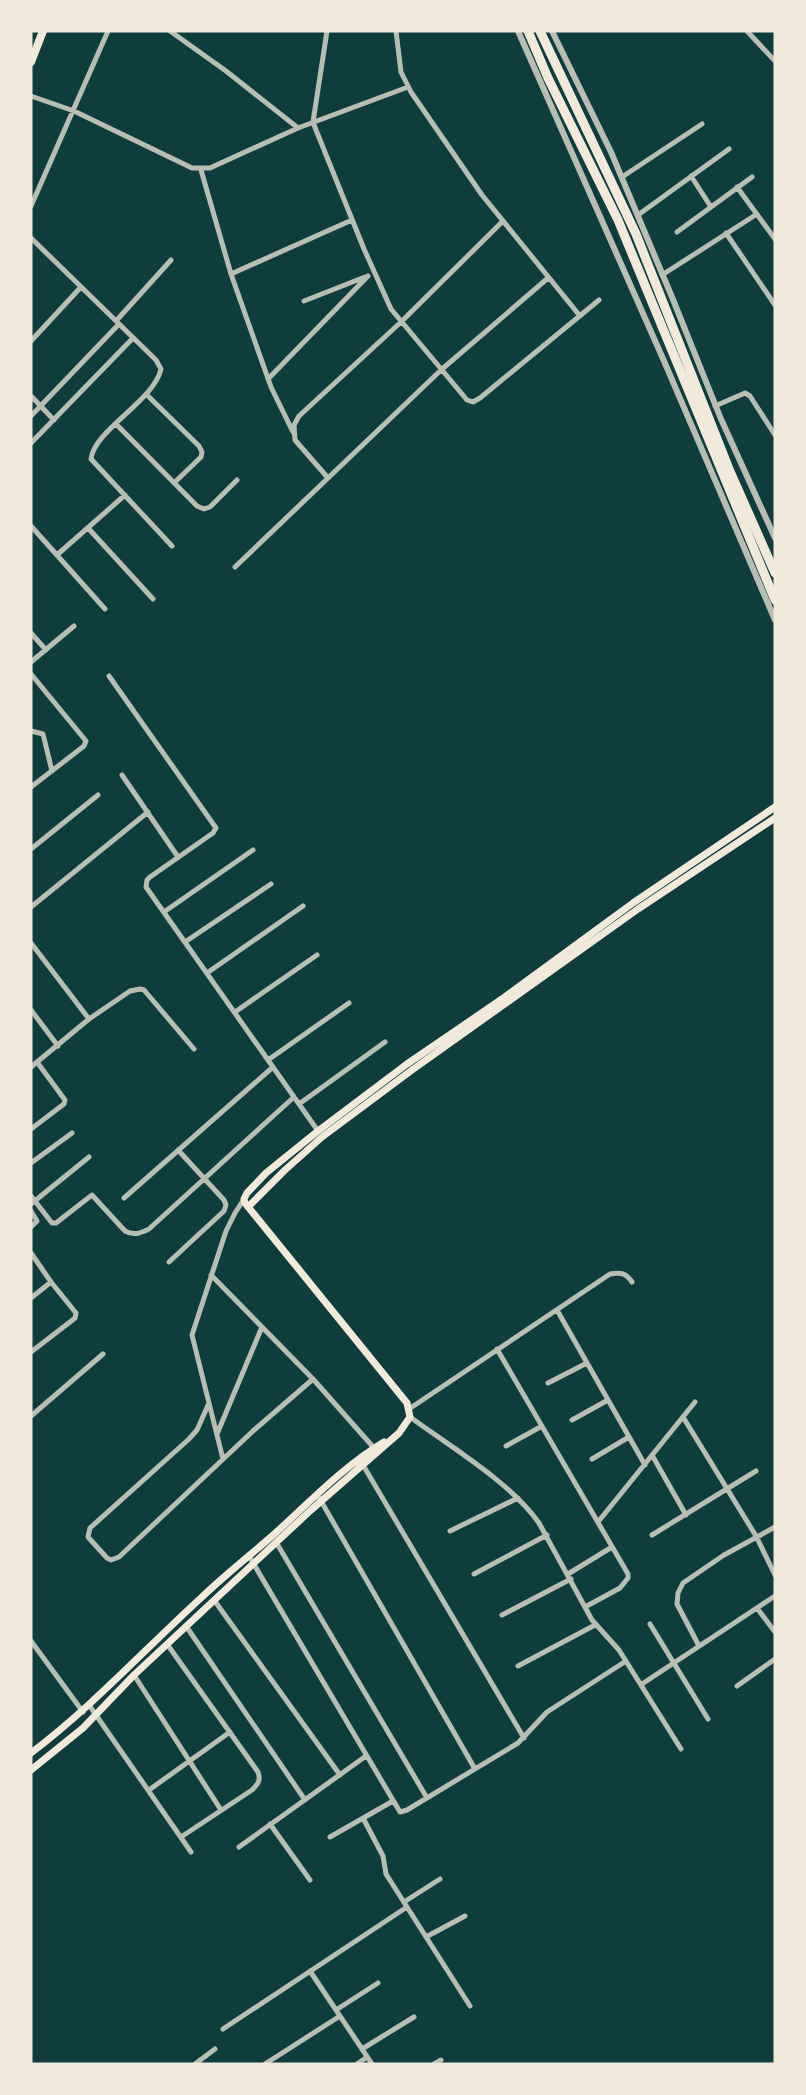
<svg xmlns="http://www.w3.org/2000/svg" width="806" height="2095" font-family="Arial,sans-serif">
	<rect width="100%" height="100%" fill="#0f3d3e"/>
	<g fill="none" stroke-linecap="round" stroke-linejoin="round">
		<path stroke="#b8beb3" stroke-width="5" d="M170,31L226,71L298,128
			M327,31L313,122L316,130L364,249L391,309L467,400L473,402L480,398L599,300
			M396,31L401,72L411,92L482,195L580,316
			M747,31L775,61
			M31,96L74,111L192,168H210L298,128L408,87
			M201,170L231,274L271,387L293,432
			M691,176L711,207
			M622,177L702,124
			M737,187L775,239
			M31,206L108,31
			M638,215L729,149
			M677,232L752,177
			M726,233L775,305
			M31,238L156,360L161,369C154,401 94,430 91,459L172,546
			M231,274L352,220
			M662,275L757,214
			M304,301L365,277
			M116,321L171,260
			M31,341L81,287
			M268,379L368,276
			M146,394L199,446L202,452L201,457L174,483
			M31,396L54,420
			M715,406L745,393L750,396L775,435
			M31,416L119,324
			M116,424L197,506L204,509L210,507L237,480
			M31,443L133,338
			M328,478L295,440L294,425L299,416L401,322L503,221
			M31,526L105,609
			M88,528L153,599
			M58,554L125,495
			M235,567L441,370L548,278
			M31,633L46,650
			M31,662L74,626
			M31,674L86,741L84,746L31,787
			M109,676L216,828L213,833L150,877L147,880L146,887L318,1131
			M31,731L43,734L52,771
			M122,775L178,857
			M31,849L98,795
			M31,907L148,812
			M164,912L253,850
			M185,942L271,884
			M31,943L89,1019
			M207,973L303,906
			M31,1010L58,1046
			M235,1012L317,955
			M268,1060L349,1003
			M31,1067L89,1019L130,991L140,989L144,990L194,1049
			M299,1104L385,1042
			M31,1129L64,1104L65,1100L37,1062
			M31,1163L72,1133
			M31,1196L52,1223H56L92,1195L125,1231C134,1236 140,1233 149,1229L294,1097
			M124,1198L273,1067
			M31,1204L89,1157
			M31,1211L37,1221L31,1227
			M31,1253L51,1282L76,1313L75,1318L70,1322L31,1352
			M169,1262L224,1211L226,1205L224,1200L178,1150
			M211,1275L313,1379L374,1448
			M31,1298L51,1282
			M557,1310L645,1465
			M497,1349L628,1574V1578L620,1588L585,1607
			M548,1383L587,1363
			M209,1403L197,1430L189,1439L90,1528L88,1537L107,1558L111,1560L119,1557L253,1431L313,1379
			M409,1409L610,1274C621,1272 626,1273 632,1282
			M31,1416L103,1354
			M410,1417C451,1447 510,1482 539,1523L592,1620L619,1650L681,1749
			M683,1417L756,1536L775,1575
			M572,1420L608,1400
			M217,1434L262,1327
			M506,1446L542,1426
			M652,1455L686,1515
			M223,1459L192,1335L226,1231L235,1213L244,1199
			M592,1459L629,1437
			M363,1465L524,1738
			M317,1494L475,1769
			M598,1522L695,1402
			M450,1531L518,1498
			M652,1535L756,1471
			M276,1542L427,1798
			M249,1556L400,1812L407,1810L518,1743L547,1712L626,1661
			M474,1574L547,1535
			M568,1574L612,1547
			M214,1600L340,1775
			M757,1608L775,1632
			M502,1615L571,1579
			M650,1624L708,1719
			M186,1626L305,1800
			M31,1641L83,1712
			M167,1644L258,1772C261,1781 258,1784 252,1790L181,1837
			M699,1646L677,1604L678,1593L683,1583L724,1555L775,1527
			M518,1666L595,1625
			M134,1675L221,1810
			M642,1684L775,1596
			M737,1686L775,1659
			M89,1705L191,1852
			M149,1790L230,1732
			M363,1818L383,1856L386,1874L470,2006
			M270,1824L310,1880
			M330,1837L393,1801
			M239,1847L366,1756
			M404,1902L440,1879
			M426,1937L465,1916
			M310,1971L372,2064
			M336,2010L378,1983
			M223,2029L407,1907
			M362,2049L414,2017
			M195,2064L215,2049
			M265,2064L340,2016
			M357,2064L367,2057
			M434,2064L441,2060"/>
		<path stroke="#b8beb3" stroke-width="6" d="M518,31L664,361L775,620
			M552,31L611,152L672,297L721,419L775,538"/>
		<path stroke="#f1e9da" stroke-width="7" d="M248,1207L285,1170L322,1137L412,1070L638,909L775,818
			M31,1753C93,1706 145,1649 202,1597C224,1576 248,1557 271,1537C308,1504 341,1468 384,1442
			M31,1770L83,1728L134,1675L254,1563L311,1510L399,1433L410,1417L407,1403L245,1203L244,1199L247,1193L266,1173L318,1131L407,1064L502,999L633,903L775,807"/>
		<path stroke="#f1e9da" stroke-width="8" d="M31,62L43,31"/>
		<path stroke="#f1e9da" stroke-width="9" d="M528,31L548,78L618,220L775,600
			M540,31L636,234L729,469L775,573"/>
	</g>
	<rect width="806" height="2095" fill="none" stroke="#f1e9da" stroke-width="65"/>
</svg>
